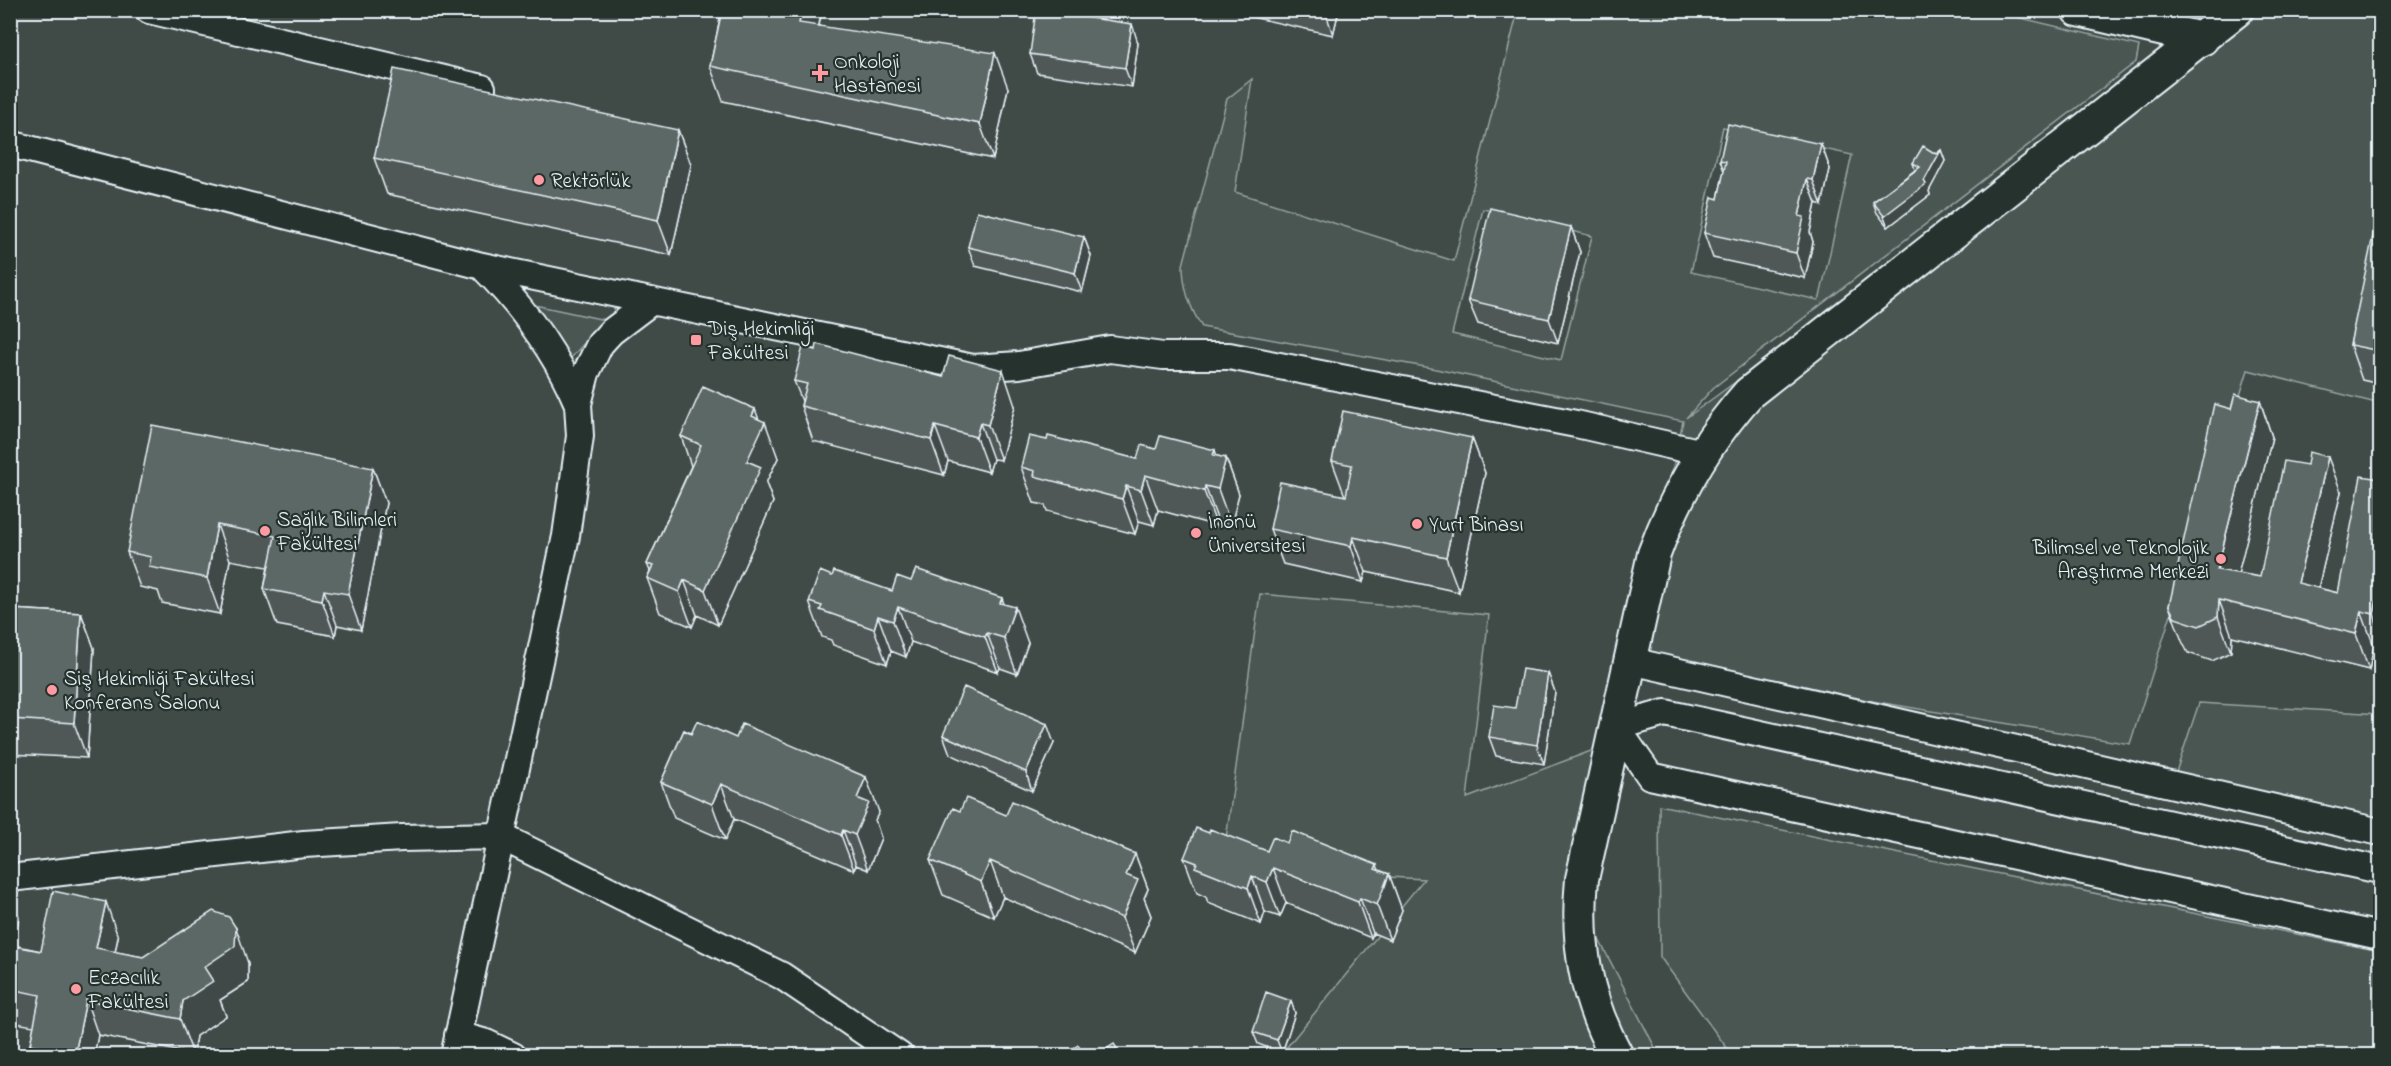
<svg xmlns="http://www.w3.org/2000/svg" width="2391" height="1066" font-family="'Indie Flower',sans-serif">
	<rect width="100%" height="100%" fill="#323e39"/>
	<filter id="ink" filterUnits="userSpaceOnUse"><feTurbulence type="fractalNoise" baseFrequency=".0167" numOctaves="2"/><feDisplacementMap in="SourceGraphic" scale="12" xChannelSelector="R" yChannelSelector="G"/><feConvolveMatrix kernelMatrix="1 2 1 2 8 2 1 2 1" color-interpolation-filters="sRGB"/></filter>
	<g filter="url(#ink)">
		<path fill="#3f4b46" d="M11,11H2380V1055H11Z"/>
		<path fill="#495651" stroke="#98a4a4" stroke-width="1.5" fill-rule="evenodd" d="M1987,10L2139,46L2136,62L1713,388L1686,418L2244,11H2380V404L2248,370L2130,744L1631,661L1683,421L1431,368L1202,327C1189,307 1183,288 1183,265L1227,99L1252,79L1235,192L1454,261L1518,11ZM1723,127L1852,155L1820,297L1818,300L1691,272ZM1483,209L1592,236L1561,360L1452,334Z
			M530,304L605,320L570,359Z
			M1260,594L1489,615L1467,798L1612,743L1580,903L1659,1055H1276L1282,1053L1424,879L1222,868Z
			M2199,703L2380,714V832L2172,784Z
			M1659,805L2380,951V1050L2371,1056L1732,1055L1660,957Z"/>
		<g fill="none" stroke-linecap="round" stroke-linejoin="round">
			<defs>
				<path id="minor" d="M149,10L482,88
					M10,144L482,266L973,368L1019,365L1110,349L1163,356H1229L1576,424L1703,453
					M482,266C523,307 555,350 578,404
					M1631,661L2380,832
					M2380,870L1665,713L1616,727L1650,776L2380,936
					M10,878L304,844L402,838L500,836L782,976L900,1056
					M458,1035L486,1043L513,1056
					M454,1056L566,536L580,436L578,404L586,373L600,344L611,332L652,301"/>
				<path id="major" d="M2078,10L2202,39
					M1617,1056C1585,999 1576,942 1582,879L1654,554C1676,494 1706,441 1749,393L2237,10"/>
			</defs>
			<use href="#minor" stroke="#e8f1f8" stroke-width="30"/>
			<use href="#major" stroke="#e8f1f8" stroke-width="36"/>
			<use href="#minor" stroke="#26332d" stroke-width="26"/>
			<use href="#major" stroke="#26332d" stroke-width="32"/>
		</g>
		<path fill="#4f5957" stroke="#e8f1f8" stroke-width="1.5" d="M722,10H822L819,26L1008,88L993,159L723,101L710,66Z
			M1220,10H1339L1333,35Z
			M1138,43L1132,87L1037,73L1030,54Z
			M678,130L691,165L671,255L387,194L374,158Z
			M1821,144L1830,169L1822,205L1816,203L1810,232L1813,242L1805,278L1713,258L1704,233L1718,199L1724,171L1720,160Z
			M1941,150L1945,161L1929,191L1930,195L1888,227L1877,213L1873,202L1915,170L1913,163L1936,154Z
			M2380,213V384L2362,380L2350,345Z
			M1571,227L1580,252L1558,343L1478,324L1468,300Z
			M1084,237L1091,256L1082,292L975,266L968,247Z
			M794,381L1015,406L1001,460L993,459L989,472L948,461L944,475L813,441L801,406L802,401Z
			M2260,401L2272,437L2238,573L2260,577L2341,492L2318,588L2338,593L2380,479V648L2374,646L2369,670L2232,636L2231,652L2212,661L2188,653L2182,641L2169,606L2231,409Z
			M760,420L778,458L766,483L773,502L718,625L697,615L692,627L660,613L647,578L650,571L647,564L691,466L681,436Z
			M1472,438L1485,473L1459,592L1366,572L1363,582L1283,564L1270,529L1345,496L1332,461Z
			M1047,440L1137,459L1217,456L1226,458L1239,494L1231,525L1218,521L1217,526L1158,510L1154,525L1139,521L1135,534L1047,511L1045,505L1034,503L1021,467Z
			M373,468L386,503L361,630L337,625L335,636L277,625L264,589L268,567L230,560L220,614L162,603L158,591L140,587L127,552Z
			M832,576L892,591L911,581L1004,604L1028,643L1017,674L1000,668L998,672L911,642L906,657L891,651L887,664L833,645L831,640L822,637L809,602Z
			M10,609L81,613L94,648L87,758L10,754Z
			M1548,673L1555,692L1544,764L1496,756L1489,737Z
			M684,730L879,812L875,820L881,838L868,870L856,865L854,870L734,819L725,840L674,818L661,782Z
			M943,735L1054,743L1032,791L950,754Z
			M960,811L1006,815L1135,854L1148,889L1144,898L1151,916L1135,953L1003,897L994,917L943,895L930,860Z
			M1209,833L1267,851L1287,843L1379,870L1389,874L1402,910L1390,940L1373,933L1371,938L1286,903L1280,917L1265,912L1261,924L1208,903L1206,897L1197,893L1184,858Z
			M10,894L19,917L13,945L41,951L118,937L115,952L143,957L248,963V982L220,1000L226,1016L196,1036L193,1054L98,1035L94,1056H34L30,1045L34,1026L10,1022Z
			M1291,1001L1295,1013L1282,1053L1258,1044L1253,1032Z"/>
		<path fill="#404947" stroke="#e8f1f8" stroke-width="1.5" d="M802,10H822L812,58L799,23Z
			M1325,10H1339L1333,35Z
			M1132,24L1138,43L1132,87L1125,68Z
			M995,53L1008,88L993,159L980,124Z
			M678,130L691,165L671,255L658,220Z
			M1821,144L1830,169L1822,205L1813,180Z
			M1941,150L1945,161L1929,191L1930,195L1888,227L1884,216L1924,181Z
			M1807,179L1816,203L1810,232L1813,242L1805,278L1796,253L1799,216Z
			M1571,227L1580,252L1558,343L1549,319Z
			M1084,237L1091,256L1082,292L1075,273Z
			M1003,370L1015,406L1001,460L988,425Z
			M2260,401L2272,437L2231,603L2217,570Z
			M755,409L762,428L765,422L778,458L766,483L773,502L718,625L705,590L747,461L752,416Z
			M980,423L993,459L989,472L976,437Z
			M935,426L948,461L944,475L931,440Z
			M1472,438L1485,473L1459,592L1446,557Z
			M1215,450L1222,472L1226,458L1239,494L1231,525L1218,489L1213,455Z
			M2328,457L2341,492L2311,618L2298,583Z
			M373,468L386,503L361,630L348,594Z
			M1145,475L1158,510L1154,525L1141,490Z
			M1126,486L1139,521L1135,534L1122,499Z
			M1205,486L1218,521L1217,526L1204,491Z
			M217,525L230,560L220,614L207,578Z
			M1353,537L1366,572L1363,582L1351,546Z
			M684,580L697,615L692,627L679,592Z
			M2380,585V633L2374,614Z
			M324,590L337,625L335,636L322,600Z
			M1002,598L1010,621L1015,607L1028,643L1017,674L1004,638L1000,603Z
			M2219,600L2232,636L2231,652L2218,617Z
			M898,607L911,642L906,657L893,621Z
			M2361,611L2374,646L2369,670L2356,634Z
			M81,613L94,648L87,758L74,723Z
			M878,616L891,651L887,664L874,629Z
			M987,633L1000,668L998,672L985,637Z
			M1548,673L1555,692L1544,764L1537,745Z
			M1047,724L1054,743L1032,791L1026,772Z
			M866,777L879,812L875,820L881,838L868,870L855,835L857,798Z
			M721,784L734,819L725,840L712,804Z
			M843,830L856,865L854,870L841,835Z
			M1135,854L1148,889L1144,898L1151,916L1135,953L1122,918L1126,875Z
			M990,861L1003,897L994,917L981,882Z
			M1377,865L1385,886L1389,874L1402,910L1390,940L1377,905L1375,869Z
			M1273,868L1286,903L1280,917L1267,882Z
			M1252,876L1265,912L1261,924L1248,888Z
			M10,894L19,917L10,958Z
			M1360,898L1373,933L1371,938L1358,902Z
			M106,902L118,937L109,983L96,948Z
			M236,928L248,963V982L220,1000L226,1016L196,1036L193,1054L180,1019L183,1001L204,967Z
			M86,1000L98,1035L94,1056H75V1054Z
			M1291,1001L1295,1013L1282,1053L1277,1040Z"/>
		<path fill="#5c6865" stroke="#e8f1f8" stroke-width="1.5" d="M722,10H802L799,23L995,53L980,124L710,66Z
			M1036,10L1132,24L1125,68L1030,54Z
			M394,69L678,130L658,220L374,158Z
			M1728,124L1821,144L1813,180L1807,179L1799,216L1804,217L1796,253L1704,233L1712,197L1718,199L1726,161L1720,160Z
			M1923,146L1936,154L1941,150L1924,181L1926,184L1884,216L1873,202L1920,167L1913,163Z
			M1490,208L1571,227L1549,319L1468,300Z
			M977,211L1084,237L1075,273L968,247Z
			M2378,212L2380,213V351L2350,345Z
			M817,344L943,377L949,356L1003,370L988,425L980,423L976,437L935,426L931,440L801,406L807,384L794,381L803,347L816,350Z
			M703,386L755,409L752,416L765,422L747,461L761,467L705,590L684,580L679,592L647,578L653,566L647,564L701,445L681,436Z
			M2235,394L2260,401L2217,570L2260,577L2284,461L2307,465L2309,452L2328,457L2298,583L2338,593L2361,476L2380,479V585L2374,614L2361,611L2356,634L2219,600L2218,617L2199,626L2175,618L2169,606L2214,404L2231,409Z
			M1343,411L1472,438L1446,557L1353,537L1351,546L1270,529L1280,482L1346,496L1352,465L1332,461Z
			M152,425L373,468L348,594L324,590L322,600L264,589L275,536L217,525L207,578L149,567L151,557L127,552Z
			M1029,436L1047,440L1048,436L1137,459L1141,445L1156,449L1160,436L1215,450L1213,455L1226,458L1218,489L1205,486L1204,491L1145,475L1141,490L1126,486L1122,499L1034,476L1035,471L1021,467Z
			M916,569L1002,598L1000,603L1015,607L1004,638L987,633L985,637L898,607L893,621L878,616L874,629L820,610L822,606L809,602L820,571L832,576L834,571L892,591L897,576L911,581Z
			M10,609L81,613L74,723L10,719Z
			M1522,669L1548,673L1537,745L1489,737L1494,705L1515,708Z
			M964,687L1047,724L1026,772L943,735Z
			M697,721L736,738L742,724L866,777L857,798L869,803L855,835L843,830L841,835L721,784L712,804L661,782L684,730L691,734Z
			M966,798L1006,815L1012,801L1135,854L1126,875L1138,880L1122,918L990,861L981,882L930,860L953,808L960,811Z
			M1196,828L1209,833L1210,829L1267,851L1273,837L1287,843L1292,831L1377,865L1375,869L1389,874L1377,905L1360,898L1358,902L1273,868L1267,882L1252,876L1248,888L1195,867L1197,863L1184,858Z
			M53,891L106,902L96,948L143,957L213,911L229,917L236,928L235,946L204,967L213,981L183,1001L180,1019L86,1000L75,1054L30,1045L40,995L10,989V945L41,951Z
			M1266,992L1291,1001L1277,1040L1253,1032Z
			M1114,1044L1122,1056H1096Z
			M1078,1045L1084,1056H1062Z"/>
	</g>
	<g fill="#ff9aa2" stroke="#26332d" stroke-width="2">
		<path d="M817 64h6v6h6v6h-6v6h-6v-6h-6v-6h6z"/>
		<circle cx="539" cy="180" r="6"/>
		<rect x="690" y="334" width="12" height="12" rx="3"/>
		<circle cx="1417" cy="524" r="6"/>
		<circle cx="265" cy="531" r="6"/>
		<circle cx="1196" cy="533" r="6"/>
		<circle cx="2221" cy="559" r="6"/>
		<circle cx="52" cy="690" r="6"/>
		<circle cx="76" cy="989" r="6"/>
	</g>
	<g text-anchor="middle" stroke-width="4.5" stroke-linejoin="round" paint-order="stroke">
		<g font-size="21" fill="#e8f1f8" stroke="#26332d" text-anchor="start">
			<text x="834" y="68">Onkoloji<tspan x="834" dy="24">Hastanesi</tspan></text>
			<text x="551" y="187">Rektörlük</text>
			<text x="708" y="335">Diş Hekimliği<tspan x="708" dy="24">Fakültesi</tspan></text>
			<text x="277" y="526">Sağlık Bilimleri<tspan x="277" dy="24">Fakültesi</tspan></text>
			<text x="1208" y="528">İnönü<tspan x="1208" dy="24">Üniversitesi</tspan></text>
			<text x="1429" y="531">Yurt Binası</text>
			<text x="2209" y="554" text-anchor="end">Bilimsel ve Teknolojik<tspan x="2209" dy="24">Araştırma Merkezi</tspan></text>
			<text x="64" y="685">Siş Hekimliği Fakültesi<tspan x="64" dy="24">Konferans Salonu</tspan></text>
			<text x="88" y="984">Eczacılık<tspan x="88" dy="24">Fakültesi</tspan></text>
		</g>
	</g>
	<rect width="2391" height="1066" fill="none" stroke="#26332d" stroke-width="36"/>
	<rect x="18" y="18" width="2355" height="1030" fill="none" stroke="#e8f1f8" stroke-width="2" filter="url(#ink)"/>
</svg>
